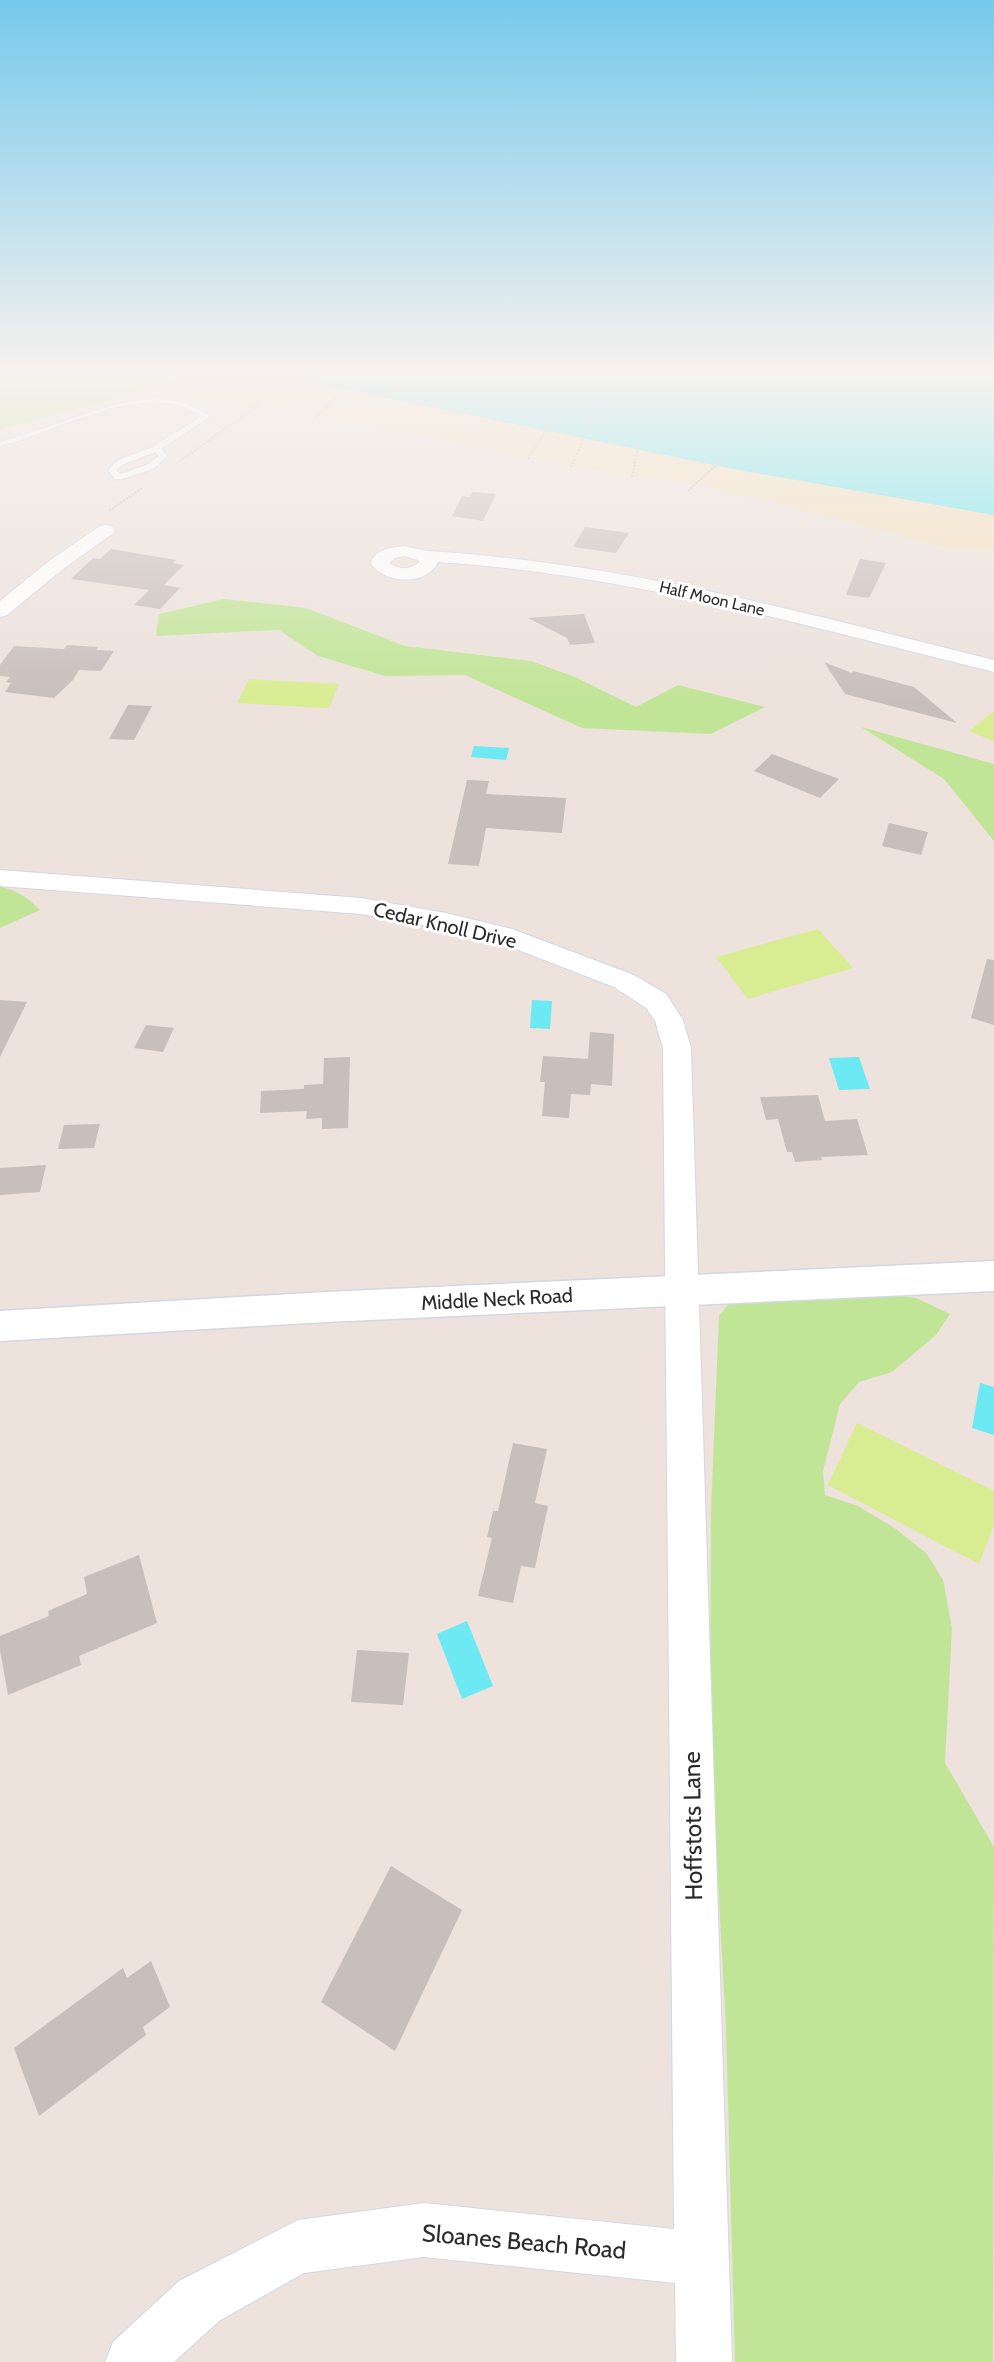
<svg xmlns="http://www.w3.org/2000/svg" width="994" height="2362" font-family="Cabin,sans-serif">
	<rect width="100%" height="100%" fill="#ede2dc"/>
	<path fill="#c1e597" d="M0,371H196L200,376L0,429Z
		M224,599L306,608L405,646L531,661L575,677L636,707L678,685L765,707L711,734L582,728L465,675L385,676L318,656L279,630L156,636L159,614Z
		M861,727L994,764V841L944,779Z
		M0,887C17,890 28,898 40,910L0,928Z
		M874,1293L916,1298L950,1314L936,1335L892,1372L859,1382L840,1404L823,1471L825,1495L858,1506L896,1529L927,1554L943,1580L952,1628L945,1763L994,1847L993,2362H735L726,2028L710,1736L711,1511L719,1316L731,1301Z"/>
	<path fill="#f3e0be" d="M189,371H289L329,386L733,469L994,515V551L950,548L703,486L571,466L318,416L264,402L237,413L158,387L199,376Z"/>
	<path fill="#d8ed92" d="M249,679L339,684L329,708L237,703Z
		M994,711V741L969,731Z
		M818,929L853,968L748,999L716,957Z
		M857,1423L994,1491V1525L979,1564L828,1485Z"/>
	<path fill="#6ce9f2" d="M289,371H994V515L733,469L329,386Z
		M474,746L509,748L506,760L471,757Z
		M532,1000L552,1001L550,1029L530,1028Z
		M859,1057L870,1089L839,1090L829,1058Z
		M980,1383L994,1387V1435L972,1428Z
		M467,1621L493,1686L462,1699L437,1634Z"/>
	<path fill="#c8bfbb" d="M472,492L496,494L483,521L452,516L462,496L470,497Z
		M585,527L629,533L616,553L573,547Z
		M111,549L176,560L173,563L184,565L164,585L180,588L160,609L134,605L149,590L71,579L93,558L100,559Z
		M860,559L886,563L869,598L846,595Z
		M584,614L595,643L570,645L567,638L528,618Z
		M67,645L98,647L96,650L114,651L101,671L79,670L73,680L54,698L5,692L11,683L6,682L10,677L0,676V665L14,646L64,649Z
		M824,662L852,673L853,671L914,687L957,723L845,694Z
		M128,705L152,706L134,740L109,739Z
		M772,754L839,779L820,798L754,771Z
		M467,780L489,781L486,794L566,798L562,833L486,828L479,866L448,864Z
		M889,823L928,832L921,855L882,846Z
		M987,959L994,960V1025L971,1018Z
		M0,1000L27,1002L0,1057Z
		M146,1025L174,1028L163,1052L134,1048Z
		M590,1032L614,1034L612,1086L591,1084L590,1095L571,1094L569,1118L542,1116L545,1082H540L543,1056L588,1059Z
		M350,1057L348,1128L322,1129V1118L306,1119L307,1111L260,1113L261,1091L304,1089V1085L323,1084L324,1058Z
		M818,1095L825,1121L857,1119L868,1155L821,1157L822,1160L795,1162L792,1152H787L778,1119L766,1120L760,1097Z
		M100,1124L94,1148L58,1149L64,1125Z
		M46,1165L40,1192L0,1195V1168Z
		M513,1443L547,1449L535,1503L548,1506L535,1568L521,1566L513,1603L478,1596L492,1538L487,1537L493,1511H498Z
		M139,1555L157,1623L79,1656L81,1665L8,1695L0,1650V1636L49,1616L48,1611L87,1594L84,1577Z
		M357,1650L409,1653L403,1705L351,1702Z
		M391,1866L462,1910L395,2051L321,2002Z
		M151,1961L170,2007L143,2027L146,2035L39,2116L14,2048L123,1968L127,1978Z"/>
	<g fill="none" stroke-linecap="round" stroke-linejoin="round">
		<defs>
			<path id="service" d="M157,398L185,403L211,416L161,449L167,456L153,469L121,479H115L108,470L118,460L153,447L202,416C195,413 188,408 181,406C126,389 53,433 0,446V442C53,428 101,403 157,398ZM155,452L159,456L147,465L120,474L116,470L124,464Z"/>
			<path id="minor" d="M106,525L112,526L115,530L112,534L63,569L7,615L0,617V601L49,561L100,526Z
				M404,546L426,551C620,562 806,613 994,660V672C810,627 628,574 438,562C427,586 385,584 371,564C373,549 392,548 404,546ZM404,556L418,560L420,562C410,570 399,570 389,563L395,558Z
				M0,870L361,898L446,913L512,929L634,975L666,994L683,1020L691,1048L732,2362H676L675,2283L424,2257L304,2273L219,2321L174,2362H105L113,2342L179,2281L298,2220L424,2203L674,2229L663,1048L655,1021L646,1008L614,987L503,944L446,929L361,914L0,886Z"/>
			<path id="tertiary" d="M994,1261V1291L326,1322L0,1341V1311L326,1292Z"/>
		</defs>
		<use href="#service" stroke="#d1d8e4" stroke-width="3"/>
		<use href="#minor" stroke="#d1d8e4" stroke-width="2"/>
		<use href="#tertiary" stroke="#d1d8e4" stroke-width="3"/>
		<path stroke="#c3c3c3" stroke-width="2" stroke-dasharray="2 1.5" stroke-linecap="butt" d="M167,385L194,375
			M315,418L361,371
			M528,459L554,418
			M180,461L260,404
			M571,467L602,399
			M632,477L639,442
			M688,491L726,456
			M109,511L142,488"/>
		<use href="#service" fill="#fff" fill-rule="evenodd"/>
		<use href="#minor" fill="#fff" fill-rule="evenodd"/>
		<use href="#tertiary" fill="#fff" fill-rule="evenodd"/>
	</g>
	<linearGradient id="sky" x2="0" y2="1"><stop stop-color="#76c9ec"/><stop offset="0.53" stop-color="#f7f2ef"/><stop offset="1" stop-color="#f7f2ef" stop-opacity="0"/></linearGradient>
	<rect width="994" height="702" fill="url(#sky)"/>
	<g text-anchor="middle" stroke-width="6" stroke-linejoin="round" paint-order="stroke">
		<g font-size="16" fill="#2a2a2a" stroke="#fff">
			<text transform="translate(712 598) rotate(13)" y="6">Half Moon Lane</text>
		</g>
		<g font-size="20" fill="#2a2a2a" stroke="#fff">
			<text transform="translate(445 925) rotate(13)" y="7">Cedar Knoll Drive</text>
			<text transform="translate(497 1299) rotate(-3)" y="7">Middle Neck Road</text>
		</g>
		<g font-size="24" fill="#2a2a2a" stroke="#fff">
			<text transform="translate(693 1826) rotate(-91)" y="8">Hoffstots Lane</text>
			<text transform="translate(524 2242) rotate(5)" y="8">Sloanes Beach Road</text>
		</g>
	</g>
</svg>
